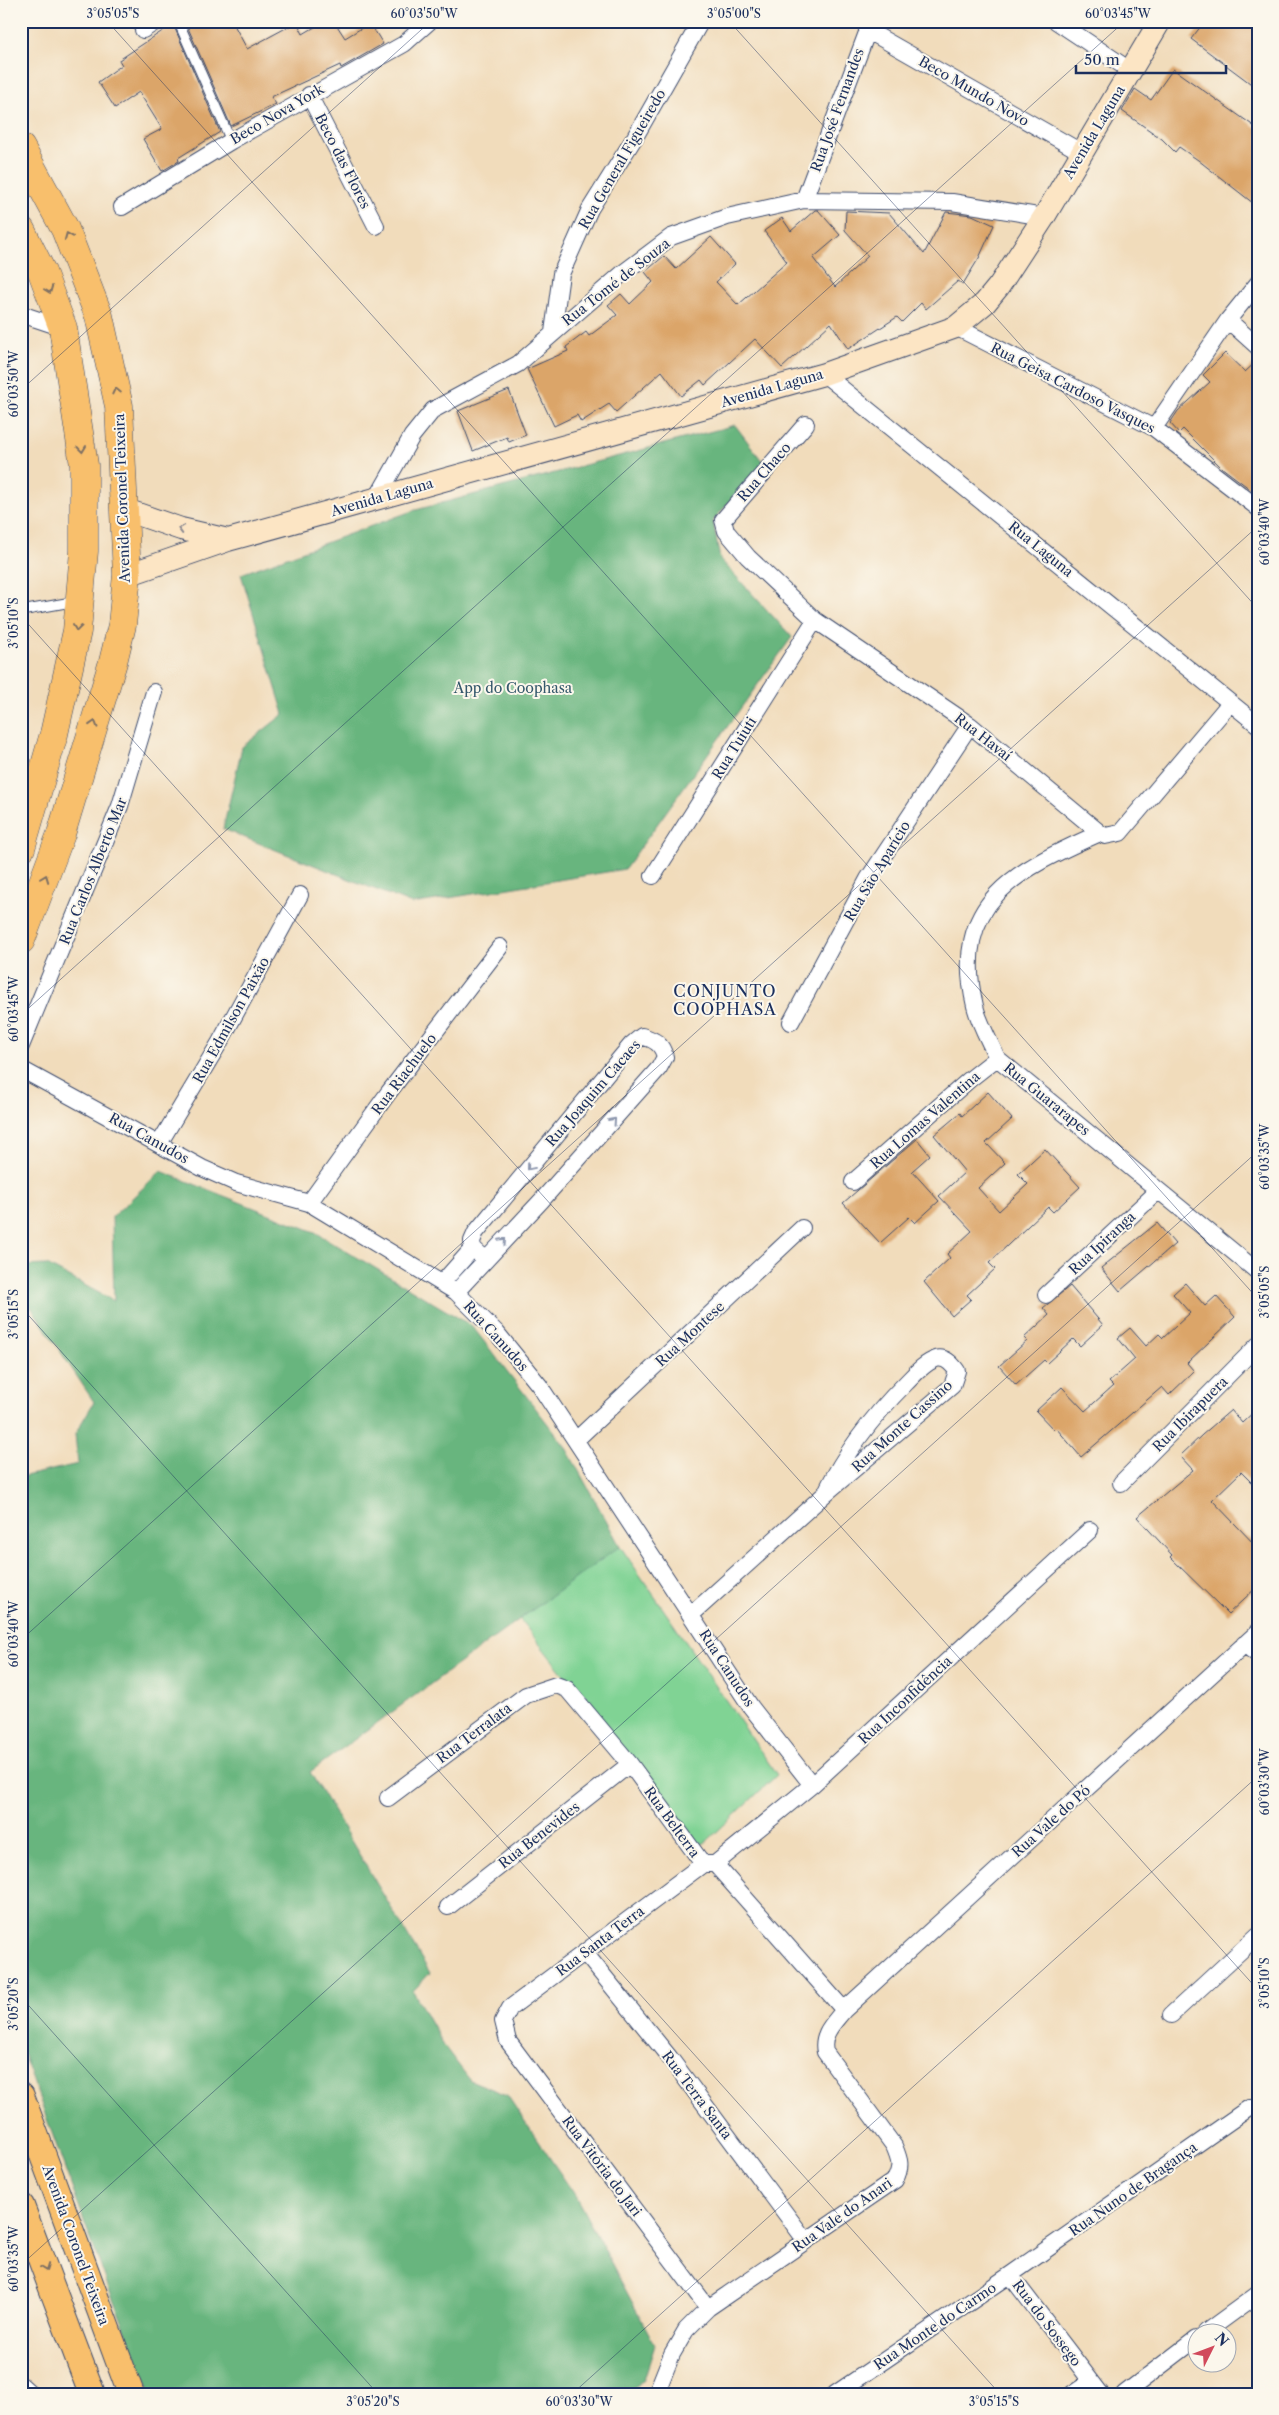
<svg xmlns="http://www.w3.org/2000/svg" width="1279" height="2415" font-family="'Libre Caslon Text',serif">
	<rect width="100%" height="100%" fill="#fbf7ec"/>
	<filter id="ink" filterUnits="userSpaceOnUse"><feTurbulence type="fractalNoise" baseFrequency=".02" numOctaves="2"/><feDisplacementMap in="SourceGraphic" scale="10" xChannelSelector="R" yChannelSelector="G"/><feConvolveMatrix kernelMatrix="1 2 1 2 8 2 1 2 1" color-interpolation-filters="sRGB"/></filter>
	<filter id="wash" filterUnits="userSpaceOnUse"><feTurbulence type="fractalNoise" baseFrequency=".0096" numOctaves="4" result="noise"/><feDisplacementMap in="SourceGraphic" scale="20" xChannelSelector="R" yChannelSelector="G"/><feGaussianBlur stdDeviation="1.12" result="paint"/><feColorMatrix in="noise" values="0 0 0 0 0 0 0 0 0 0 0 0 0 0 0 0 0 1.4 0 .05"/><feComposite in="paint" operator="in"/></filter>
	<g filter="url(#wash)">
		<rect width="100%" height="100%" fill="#f1dcbb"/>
		<path fill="#80d394" stroke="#4e8179" d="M620,1546L777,1775L707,1841L699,1845L518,1617Z"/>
		<path fill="#68b57e" stroke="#42726e" d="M735,425L763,462L713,521L720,559L792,637L625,869L412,904L223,829L242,747L284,714L241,574L412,511Z
			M161,1171L315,1232L472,1326L565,1446L620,1546L310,1772L430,1973L413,1991L444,2046L470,2080L507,2095L575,2195L655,2345L644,2379L628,2394H151L106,2281L21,2048V1477L78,1464L75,1434L94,1402L21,1292V1266L47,1265L114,1301L112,1217Z"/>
		<g id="blocks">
			<path fill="#dba569" d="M185,21H232L247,49L297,22L303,34L325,21H334L345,38L370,23L383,44L341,68L340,65L271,97L276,104L231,126Z
				M1205,21H1258V89L1191,39Z
				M173,24L220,132L178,158L179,161L162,171L143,139L162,129L139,92L115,108L98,82L122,65L119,60Z
				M1173,69L1258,129V207L1198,160L1179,147L1175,152L1162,139L1122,111L1135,89L1151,100Z
				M815,210H818L840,235L813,258L835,287L868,256L845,230L846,211L889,213L924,254L946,212L972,215L994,225L979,258L963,284L958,281L926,309L921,303L902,322L897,317L848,349L831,323L782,368L755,339L705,385L701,380L681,396L662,371L616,412L609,404L581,422L577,415L554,426L527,369L568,351L566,347L586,332L589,336L617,315L608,305L621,294L630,304L653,282L645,272L664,256L676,269L711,237L735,264L716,282L738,305L787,262L764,231L782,218L791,231Z
				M1225,353L1245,372L1258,360V495L1221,467L1183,429L1179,433L1170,423L1178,411L1210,382L1203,375Z
				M509,390L526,435L509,442L507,437L473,451L458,411Z
				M988,1092L1012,1119L986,1143L1005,1163L978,1188L999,1211L1028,1184L1018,1174L1045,1149L1080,1187L1053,1212L1048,1207L989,1263L995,1269L967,1295L971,1299L952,1316L924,1282L950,1258L947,1254L972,1231L939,1196L965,1172L934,1135L960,1113L962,1116Z
				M917,1139L930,1155L912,1171L939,1201L915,1223L909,1217L880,1243L843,1203Z
				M1157,1223L1175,1244L1120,1291L1101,1268Z
				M1185,1283L1205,1306L1216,1296L1235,1317L1187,1363L1194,1371L1169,1395L1162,1387L1081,1457L1056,1428L1054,1430L1036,1411L1062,1387L1085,1411L1113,1386L1109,1382L1135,1359L1118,1338L1130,1328L1146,1346L1159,1334L1163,1338L1190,1313L1173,1294Z
				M1070,1286L1103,1325L1080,1346L1073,1339L1047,1363L1044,1360L1016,1385L999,1366L1027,1341L1024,1338L1049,1315L1043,1308Z
				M1258,1408V1489L1241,1472L1212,1500L1258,1548V1586L1228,1614L1170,1557L1172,1555L1137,1517L1193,1470L1180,1456L1202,1435L1231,1410L1242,1423Z"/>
		</g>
	</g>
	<g filter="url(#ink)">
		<use href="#blocks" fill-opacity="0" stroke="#3b496c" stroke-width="1"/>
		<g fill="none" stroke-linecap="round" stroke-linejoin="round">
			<defs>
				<path id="lane" d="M178,21L231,141
					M21,611L77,601
					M21,775L38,780"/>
				<path id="street" d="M1056,21L1131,71
					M143,30L157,21
					M867,30L1081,152
					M309,95L376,226
					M804,200L871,22
					M122,207L231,141L404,44L430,21
					M21,314L63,328
					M1228,320L1258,347
					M956,327L1154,428L1258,508
					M553,332L561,274L590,209L635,137L701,21
					M824,374L1258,725
					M806,424L723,520L726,531L748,557L815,620L970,725L1100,833L1105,836L1120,833L1230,703
					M1154,428L1228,320L1258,283
					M377,498L412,436L433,410L518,364L623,273L671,237L727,217L804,200L952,202L1044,217
					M1100,833C1017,870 950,901 975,1006C979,1023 990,1042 997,1058L1258,1272
					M653,876L815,620
					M791,1022L868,879L970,725
					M21,1046L120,806L154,692
					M21,1069L202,1168L236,1183L309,1203L456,1292L496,1332L539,1385L751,1707L812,1785
					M159,1144L220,1042L300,895
					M853,1182L969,1080L997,1058
					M309,1203L389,1092L500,947
					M442,1283L473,1248
					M456,1292L542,1200L659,1068L665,1057C662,1044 655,1040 642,1036L631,1045L476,1232L472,1241L473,1248L486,1260
					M1046,1295L1158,1191
					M577,1439L802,1228
					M1121,1483L1258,1345
					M692,1614L825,1494L952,1386L957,1371C952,1364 945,1356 936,1359C924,1363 914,1375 906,1383C873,1416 845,1452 825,1494
					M1244,1644L1258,1655
					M388,1798L526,1695L556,1685L567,1689L630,1764L703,1864H715L844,2010
					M703,1864L510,2008L503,2021L508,2041L708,2308
					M715,1864L812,1785L1090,1530
					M448,1907L630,1764
					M585,1953L670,2058L806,2241
					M1171,2015L1258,1935
					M1010,2275L1101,2394
					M1206,2332L1258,2294
					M21,2385L31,2394
					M656,2394L672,2354L686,2330L708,2308L895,2180C902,2166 900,2160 894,2146L825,2052C821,2034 833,2024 844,2010L1258,1632
					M835,2394L1010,2275L1249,2108H1258
					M1072,2394L1091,2381
					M1124,2394L1196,2339"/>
				<path id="secondary" d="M126,510L181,529L228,540
					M127,575L228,540L824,374L956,327L985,303L999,286L1044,217L1160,21"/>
				<path id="primary" d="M21,2096L131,2394
					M21,2206L92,2394"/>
				<path id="highway" d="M21,148L65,229L99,316L119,406L127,575L122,625L113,662L61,834L21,940
					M21,230L42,272L63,328L84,465V551L77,631L54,734L21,848"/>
			</defs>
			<use href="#lane" stroke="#3b496c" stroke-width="11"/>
			<use href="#street" stroke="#3b496c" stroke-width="18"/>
			<use href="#secondary" stroke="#3b496c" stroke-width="24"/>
			<use href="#primary" stroke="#3b496c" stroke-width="28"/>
			<use href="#highway" stroke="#3b496c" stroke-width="29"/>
			<use href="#lane" stroke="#fff" stroke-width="9"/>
			<use href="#street" stroke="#fff" stroke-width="16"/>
			<use href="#secondary" stroke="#fce5c4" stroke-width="22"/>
			<use href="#primary" stroke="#f8bf6c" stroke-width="26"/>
			<use href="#highway" stroke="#f8bf6c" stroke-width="28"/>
		</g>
		<defs><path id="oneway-chevron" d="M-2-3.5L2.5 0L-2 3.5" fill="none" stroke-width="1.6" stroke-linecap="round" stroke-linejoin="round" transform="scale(1.25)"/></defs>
		<g stroke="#7e7064">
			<use href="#oneway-chevron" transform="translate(68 236) rotate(-112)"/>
			<use href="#oneway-chevron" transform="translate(49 290) rotate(69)"/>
			<use href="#oneway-chevron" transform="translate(116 391) rotate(-103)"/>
			<use href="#oneway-chevron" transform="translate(82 449) rotate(83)"/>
			<use href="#oneway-chevron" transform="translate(77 628) rotate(97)"/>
			<use href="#oneway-chevron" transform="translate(94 724) rotate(-73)"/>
			<use href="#oneway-chevron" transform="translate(45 878) rotate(-69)"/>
			<use href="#oneway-chevron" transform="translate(45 2268) rotate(69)"/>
		</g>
		<use stroke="#8c8a91" href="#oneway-chevron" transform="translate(181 529) rotate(-165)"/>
		<g stroke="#8d97ae">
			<use href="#oneway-chevron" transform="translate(613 1121) rotate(-48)"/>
			<use href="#oneway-chevron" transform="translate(530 1167) rotate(130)"/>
			<use href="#oneway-chevron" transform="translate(503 1241) rotate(-47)"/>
		</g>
	</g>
	<path fill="none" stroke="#1b2f5e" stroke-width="1" stroke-opacity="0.45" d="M107,21L1258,1299M729,21L1258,609M21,390L431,21M21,616L1258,1990M21,1015L1125,21M21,1307L1000,2394M21,1640L1258,526M21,1997L378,2394M21,2265L1258,1151M572,2394L1258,1776"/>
	<g text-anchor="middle" stroke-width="4" stroke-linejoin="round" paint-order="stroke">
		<g font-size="14" fill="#1b2f5e" stroke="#fbf7ec">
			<text transform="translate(974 91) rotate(30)" y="5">Beco Mundo Novo</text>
			<text transform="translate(837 110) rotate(-70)" y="5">Rua José Fernandes</text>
			<text transform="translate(277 114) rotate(-30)" y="5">Beco Nova York</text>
			<text transform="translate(1094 132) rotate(-59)" y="5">Avenida Laguna</text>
			<text transform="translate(622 159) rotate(-60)" y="5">Rua General Figueiredo</text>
			<text transform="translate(343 161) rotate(63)" y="5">Beco das Flores</text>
			<text transform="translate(616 282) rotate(-38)" y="5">Rua Tomé de Souza</text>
			<text transform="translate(772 388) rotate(-16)" y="5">Avenida Laguna</text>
			<text transform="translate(1073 388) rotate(27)" y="5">Rua Geisa Cardoso Vasques</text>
			<text transform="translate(764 472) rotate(-49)" y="5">Rua Chaco</text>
			<text transform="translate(382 497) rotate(-16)" y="5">Avenida Laguna</text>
			<text transform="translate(122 498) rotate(-92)" y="5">Avenida Coronel Teixeira</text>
			<text transform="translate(1041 549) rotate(39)" y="5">Rua Laguna</text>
			<text transform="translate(983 737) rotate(38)" y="5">Rua Havaí</text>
			<text transform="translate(734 748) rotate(-58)" y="5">Rua Tuiuti</text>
			<text transform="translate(93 871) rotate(-68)" y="5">Rua Carlos Alberto Mar</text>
			<text transform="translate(877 871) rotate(-59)" y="5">Rua São Aparício</text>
			<text transform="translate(231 1020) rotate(-61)" y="5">Rua Edmilson Paixão</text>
			<text transform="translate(404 1074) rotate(-53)" y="5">Rua Riachuelo</text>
			<text transform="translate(593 1093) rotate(-49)" y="5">Rua Joaquim Cacaes</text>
			<text transform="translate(1047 1099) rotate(39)" y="5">Rua Guararapes</text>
			<text transform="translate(925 1120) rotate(-41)" y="5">Rua Lomas Valentina</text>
			<text transform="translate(149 1138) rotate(29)" y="5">Rua Canudos</text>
			<text transform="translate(1102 1243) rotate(-43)" y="5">Rua Ipiranga</text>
			<text transform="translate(690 1334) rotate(-43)" y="5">Rua Montese</text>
			<text transform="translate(496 1336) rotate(48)" y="5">Rua Canudos</text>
			<text transform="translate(1190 1414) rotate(-45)" y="5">Rua Ibirapuera</text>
			<text transform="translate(902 1426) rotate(-42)" y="5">Rua Monte Cassino</text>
			<text transform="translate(727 1668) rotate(57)" y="5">Rua Canudos</text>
			<text transform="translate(905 1700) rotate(-43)" y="5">Rua Inconfidência</text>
			<text transform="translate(474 1733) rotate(-37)" y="5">Rua Terralata</text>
			<text transform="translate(1051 1821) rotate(-42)" y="5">Rua Vale do Pó</text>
			<text transform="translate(672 1822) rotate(54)" y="5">Rua Belterra</text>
			<text transform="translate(539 1835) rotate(-38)" y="5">Rua Benevides</text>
			<text transform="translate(600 1941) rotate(-37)" y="5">Rua Santa Terra</text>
			<text transform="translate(697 2095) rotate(53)" y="5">Rua Terra Santa</text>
			<text transform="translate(602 2166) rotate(53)" y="5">Rua Vitória do Jari</text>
			<text transform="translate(1133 2189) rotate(-35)" y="5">Rua Nuno de Bragança</text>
			<text transform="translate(842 2215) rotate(-35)" y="5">Rua Vale do Anari</text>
			<text transform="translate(76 2245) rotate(70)" y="5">Avenida Coronel Teixeira</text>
			<text transform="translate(1047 2323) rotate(53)" y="5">Rua do Sossego</text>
			<text transform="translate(935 2326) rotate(-34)" y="5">Rua Monte do Carmo</text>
		</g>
		<g font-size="14" fill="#34586c" stroke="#fbf7ec">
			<text x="513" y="693">App do Coophasa</text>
		</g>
		<g font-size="16" letter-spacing="1" fill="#1b2f5e" stroke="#fbf7ec">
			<text x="725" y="997">CONJUNTO<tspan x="725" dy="18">COOPHASA</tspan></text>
		</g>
	</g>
	<rect width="1279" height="2415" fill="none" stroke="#fbf7ec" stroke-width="55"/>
	<g transform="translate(1212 2348) rotate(48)"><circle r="24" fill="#fbf7ec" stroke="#a1a7b3"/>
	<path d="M0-4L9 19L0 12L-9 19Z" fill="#d1495b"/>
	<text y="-8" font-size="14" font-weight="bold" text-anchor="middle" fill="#1b2f5e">N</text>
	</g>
	<path d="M1076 65v8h150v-8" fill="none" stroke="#1b2f5e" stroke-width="2.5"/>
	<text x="1084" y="65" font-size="15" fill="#1b2f5e" stroke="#fbf7ec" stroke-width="4" paint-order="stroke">50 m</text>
	<rect x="28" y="28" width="1224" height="2360" fill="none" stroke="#1b2f5e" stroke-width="2"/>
	<g font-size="12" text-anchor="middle" fill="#1b2f5e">
		<text x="113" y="18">3°05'05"S</text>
		<text x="424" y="18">60°03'50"W</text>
		<text x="734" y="18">3°05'00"S</text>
		<text x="1118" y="18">60°03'45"W</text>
		<text transform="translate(14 384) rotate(-90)" y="4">60°03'50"W</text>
		<text transform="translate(1265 532) rotate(-90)" y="4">60°03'40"W</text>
		<text transform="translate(14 623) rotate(-90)" y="4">3°05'10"S</text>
		<text transform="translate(14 1009) rotate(-90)" y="4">60°03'45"W</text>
		<text transform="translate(1265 1157) rotate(-90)" y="4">60°03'35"W</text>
		<text transform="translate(1265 1292) rotate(-90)" y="4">3°05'05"S</text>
		<text transform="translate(14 1314) rotate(-90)" y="4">3°05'15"S</text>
		<text transform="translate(14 1634) rotate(-90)" y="4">60°03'40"W</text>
		<text transform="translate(1265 1782) rotate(-90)" y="4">60°03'30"W</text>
		<text transform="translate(1265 1983) rotate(-90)" y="4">3°05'10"S</text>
		<text transform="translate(14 2004) rotate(-90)" y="4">3°05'20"S</text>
		<text transform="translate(14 2259) rotate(-90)" y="4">60°03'35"W</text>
		<text x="373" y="2406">3°05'20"S</text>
		<text x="579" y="2406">60°03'30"W</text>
		<text x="994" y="2406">3°05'15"S</text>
	</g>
</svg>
